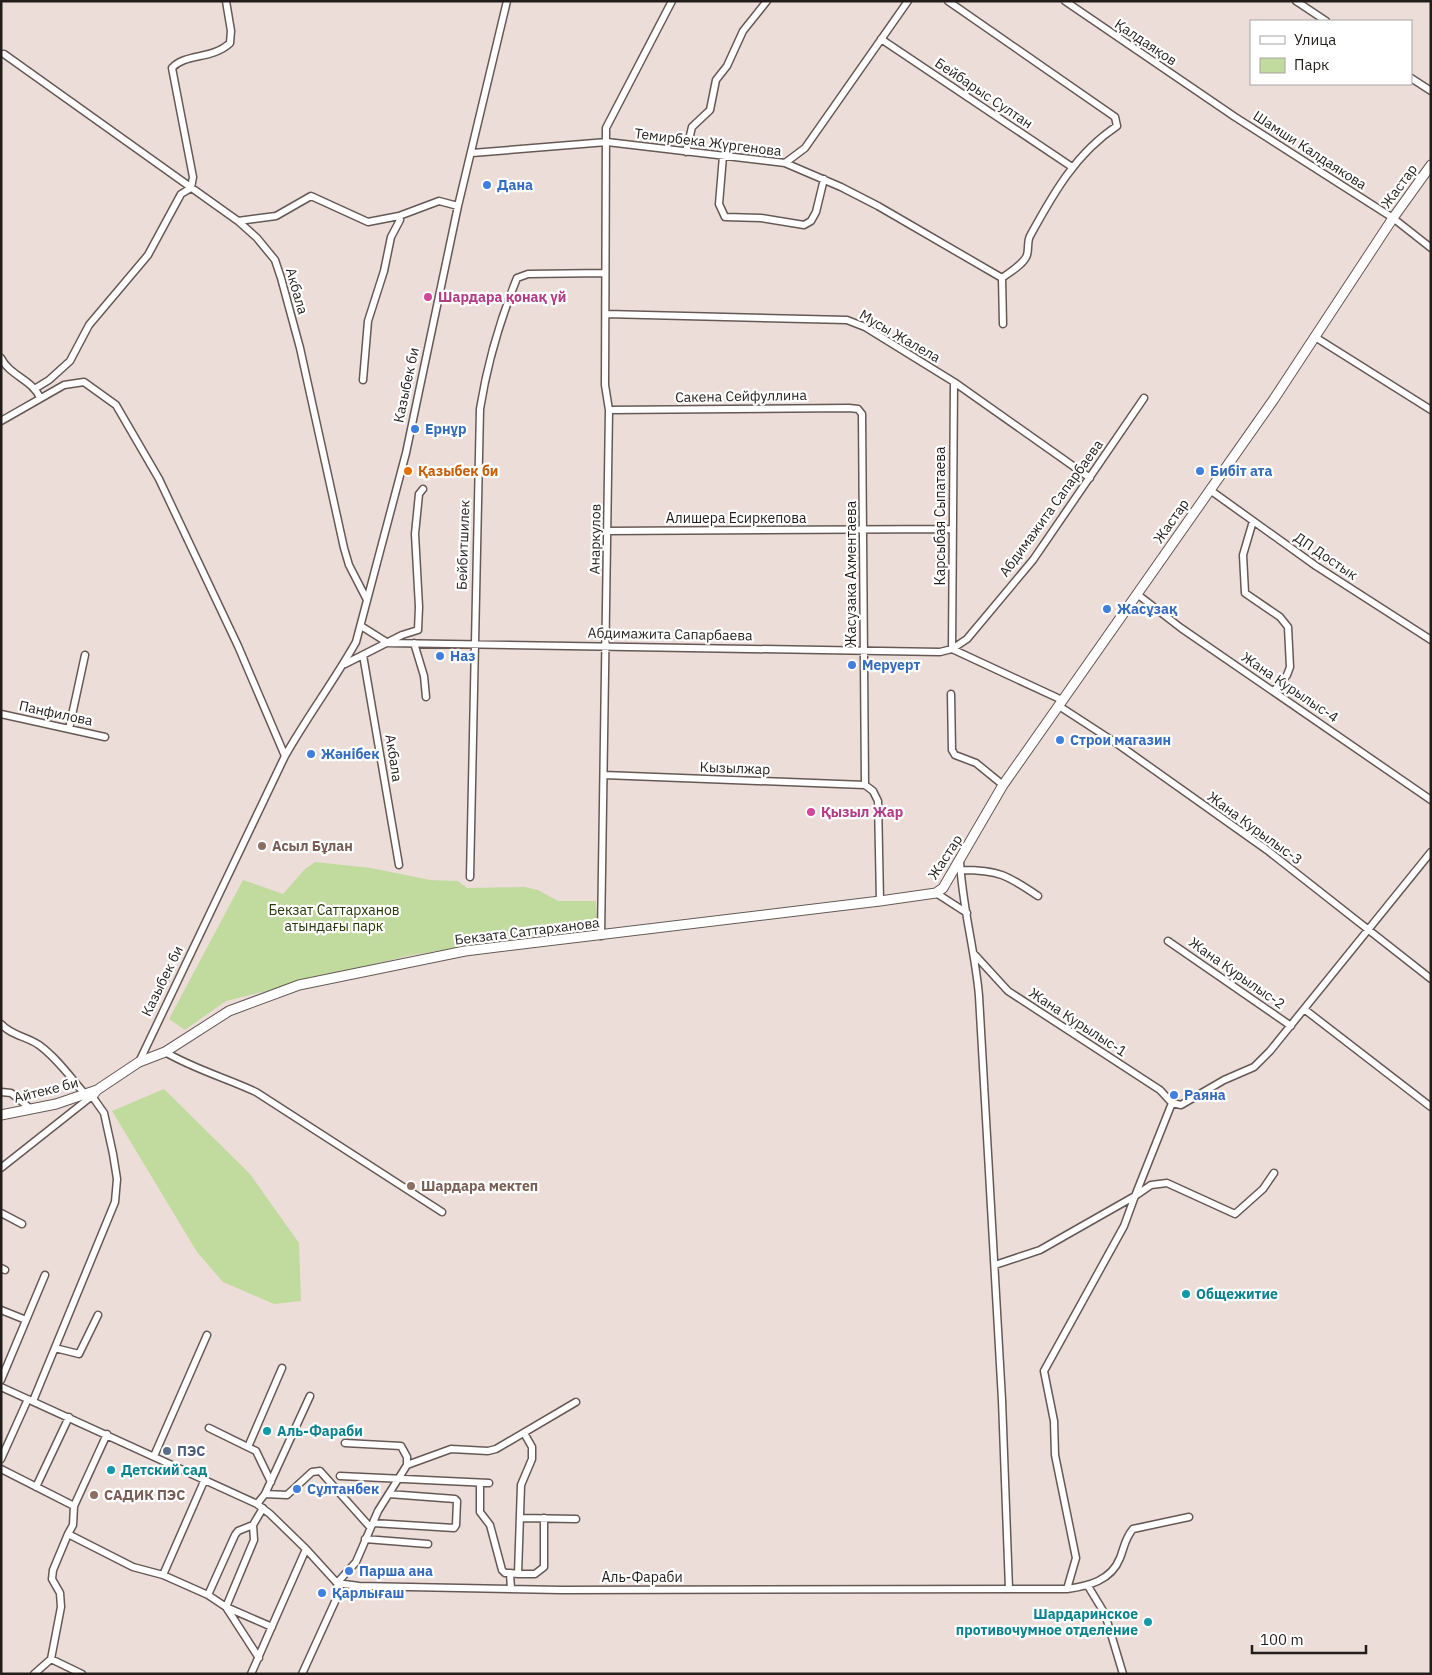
<svg xmlns="http://www.w3.org/2000/svg" width="1432" height="1675" font-family="'IBM Plex Sans',sans-serif">
	<rect width="100%" height="100%" fill="#ecddd8"/>
	<path fill="#c1da9e" d="M315,862L371,868L430,880L458,881L467,888L525,887L538,890L558,901H596L597,928L484,943L407,956L226,1001L185,1030L169,1019L243,880L283,894L305,869Z
		M164,1089L250,1174L299,1243L301,1301L274,1304L223,1282L197,1252L112,1111Z"/>
	<g fill="none" stroke-linecap="round" stroke-linejoin="round">
		<defs>
			<path id="street" d="M948,1L1115,117L1117,126C1076,153 1053,194 1030,236C1027,242 1029,248 1027,255C1024,264 1010,272 1002,278
				M1065,1L1235,117L1393,218L1431,248
				M1296,1L1326,21
				M881,39L1072,167
				M4,54L238,221L257,238L275,260L281,278L300,348L344,548L349,565L367,600
				M1411,78L1431,91
				M686,152L692,127L710,110L716,80L727,66L743,31L767,1
				M472,153L607,142L785,163L841,187L878,206L1002,278
				M723,156L719,204L725,217L761,218L804,225L811,221L816,212L824,179
				M785,163L805,148L908,1
				M238,221L276,216L311,196L368,222L399,216L439,201L458,206
				M1002,278L1003,324
				M606,314L847,320L865,327L954,382L1090,478
				M1315,337L1431,410
				M1,358C10,376 33,380 40,398
				M363,380L368,321L384,271L391,237L400,220L399,216
				M36,388L49,380L70,361L89,325L148,255L181,194L191,188L193,177L172,68C185,53 212,60 230,43L231,31L226,1
				M609,410L849,408L858,409L862,414L865,785
				M1,421L64,385L84,382L116,405L159,479L238,646L285,756
				M1210,490L1316,566L1431,640
				M1253,521L1243,555L1245,593L1280,617L1288,627L1290,667L1287,675L1274,691
				M607,531L951,529
				M1137,594L1181,628L1431,800
				M361,626L388,643
				M388,643L940,652L952,649L967,639L1033,560L1144,398
				M414,643L424,676L426,697
				M952,649L954,382
				M952,649L1062,700
				M363,655L399,865
				M345,664L402,635L418,630L419,607L415,534L419,494L423,489
				M951,694L952,750L955,755L976,763L1003,785
				M1059,706L1119,745L1267,850L1431,979
				M1,714L105,737
				M69,729L85,655
				M604,775L865,785
				M865,785L873,791L878,801L880,901
				M960,861C962,906 975,950 979,996L1002,1400L1009,1589
				M961,870C999,870 1007,875 1038,896
				M470,877L480,409C487,365 500,320 517,278L528,274L605,273
				M936,893L967,913
				M601,936L609,410L605,385L606,128L672,1
				M1168,941L1291,1026
				M975,955L1008,991L1160,1090L1172,1103L1181,1105L1224,1080L1254,1067L1270,1051L1431,852
				M1304,1009L1431,1107
				M1,1024C12,1036 26,1036 39,1045C57,1058 71,1078 85,1094
				M165,1052C194,1069 226,1078 256,1092L442,1212
				M139,1062L285,756C307,717 334,681 356,642L406,453L458,206L507,1
				M1,1092L11,1093L31,1109
				M1,1168L92,1096L104,1113L113,1154L117,1179L115,1202L33,1401
				M1,1213L22,1224
				M995,1265L1040,1250L1135,1196L1172,1103
				M1,1268L5,1270
				M1,1310L26,1320
				M55,1348L79,1354L98,1315
				M1,1380L45,1275
				M1,1387L257,1504L270,1514L306,1549L337,1583L359,1586L561,1590L1067,1589C1088,1586 1111,1581 1120,1558C1124,1548 1125,1538 1133,1529L1189,1517
				M209,1428L256,1451L271,1482
				M107,1434L74,1506L73,1525L68,1534L133,1567L163,1575L208,1595L226,1607L259,1658
				M248,1447L282,1368
				M154,1456L207,1335
				M1,1459L28,1399
				M407,1465L451,1449L488,1451L496,1449L576,1402
				M1,1469L74,1506
				M340,1476L489,1483
				M480,1483V1512L490,1525L502,1570L505,1573H510
				M36,1487L69,1417
				M265,1494L287,1495L312,1472L320,1471L370,1527
				M257,1504L265,1494L310,1396
				M263,1508L253,1525L254,1540L226,1607L272,1627
				M520,1518L576,1519
				M373,1523L454,1528L456,1525L457,1501L455,1499L389,1494
				M365,1539L428,1544
				M518,1574H535L544,1567V1518
				M163,1575L205,1479
				M337,1583L356,1562L378,1511L407,1465V1457L401,1446L345,1443
				M1088,1586L1105,1614L1123,1674
				M511,1589L510,1573L518,1574L521,1485L532,1459V1447L524,1433
				M1067,1589L1076,1558L1055,1455L1054,1421L1044,1371L1124,1226L1135,1196L1151,1185L1167,1183L1235,1214L1263,1189L1274,1173
				M208,1595L235,1535L238,1531L253,1525
				M51,1659L61,1607L60,1593L52,1579L53,1570L68,1534
				M34,1674L51,1659L82,1674
				M251,1674L306,1549
				M302,1674L338,1595L337,1583"/>
			<path id="secondary" d="M92,1096L97,1090L139,1062L165,1052L229,1011L299,985L465,951L880,901L936,893L943,888L1003,785L1274,399L1393,218L1431,165
				M1,1115L56,1104L97,1090"/>
		</defs>
		<use href="#street" stroke="#665955" stroke-width="9"/>
		<use href="#secondary" stroke="#665955" stroke-width="11"/>
		<use href="#street" stroke="#fff" stroke-width="6"/>
		<use href="#secondary" stroke="#fff" stroke-width="9"/>
	</g>
	<g fill="#3f7fe0" stroke="#fff" stroke-width="2">
		<circle cx="487" cy="185" r="5"/>
		<circle cx="415" cy="429" r="5"/>
		<circle cx="1200" cy="471" r="5"/>
		<circle cx="1107" cy="609" r="5"/>
		<circle cx="440" cy="656" r="5"/>
		<circle cx="852" cy="665" r="5"/>
		<circle cx="1060" cy="740" r="5"/>
		<circle cx="311" cy="754" r="5"/>
		<circle cx="1174" cy="1095" r="5"/>
		<circle cx="297" cy="1489" r="5"/>
		<circle cx="349" cy="1571" r="5"/>
		<circle cx="322" cy="1593" r="5"/>
	</g>
	<g fill="#d1479c" stroke="#fff" stroke-width="2">
		<circle cx="428" cy="297" r="5"/>
		<circle cx="811" cy="812" r="5"/>
	</g>
	<circle fill="#e8710a" stroke="#fff" stroke-width="2" cx="408" cy="471" r="5"/>
	<g fill="#8d6e63" stroke="#fff" stroke-width="2">
		<circle cx="262" cy="846" r="5"/>
		<circle cx="411" cy="1186" r="5"/>
		<circle cx="94" cy="1495" r="5"/>
	</g>
	<g fill="#0f9aa8" stroke="#fff" stroke-width="2">
		<circle cx="1186" cy="1294" r="5"/>
		<circle cx="267" cy="1431" r="5"/>
		<circle cx="111" cy="1470" r="5"/>
		<circle cx="1148" cy="1622" r="5"/>
	</g>
	<circle fill="#5c6f8a" stroke="#fff" stroke-width="2" cx="167" cy="1451" r="5"/>
	<g text-anchor="middle" stroke-width="4.5" stroke-linejoin="round" paint-order="stroke">
		<g font-size="14" fill="#221d1b" stroke="#fff">
			<text transform="translate(1146 42) rotate(34)" y="5">Қалдаяқов</text>
			<text transform="translate(984 93) rotate(34)" y="5">Бейбарыс Султан</text>
			<text transform="translate(708 142) rotate(7)" y="5">Темирбека Жүргенова</text>
			<text transform="translate(1310 150) rotate(33)" y="5">Шамши Калдаякова</text>
			<text transform="translate(1399 186) rotate(-54)" y="5">Жастар</text>
			<text transform="translate(297 291) rotate(74)" y="5">Акбала</text>
			<text transform="translate(900 336) rotate(30)" y="5">Мусы Жалела</text>
			<text transform="translate(406 385) rotate(-78)" y="5">Казыбек би</text>
			<text transform="translate(741 396) rotate(-1)" y="5">Сакена Сейфуллина</text>
			<text transform="translate(1051 508) rotate(-54)" y="5">Абдимажита Сапарбаева</text>
			<text transform="translate(940 516) rotate(-90)" y="5">Карсыбая Сыпатаева</text>
			<text x="736" y="523">Алишера Есиркепова</text>
			<text transform="translate(1171 521) rotate(-55)" y="5">Жастар</text>
			<text transform="translate(595 539) rotate(-89)" y="5">Анаркулов</text>
			<text transform="translate(463 545) rotate(-88)" y="5">Бейбитшилек</text>
			<text transform="translate(1326 556) rotate(34)" y="5">ДП Достык</text>
			<text transform="translate(851 574) rotate(-90)" y="5">Жасузака Ахментаева</text>
			<text transform="translate(670 634) rotate(1)" y="5">Абдимажита Сапарбаева</text>
			<text transform="translate(1290 687) rotate(34)" y="5">Жана Курылыс-4</text>
			<text transform="translate(56 713) rotate(12)" y="5">Панфилова</text>
			<text transform="translate(394 758) rotate(81)" y="5">Акбала</text>
			<text transform="translate(735 768) rotate(2)" y="5">Кызылжар</text>
			<text transform="translate(1255 828) rotate(36)" y="5">Жана Курылыс-3</text>
			<text transform="translate(945 857) rotate(-57)" y="5">Жастар</text>
			<text transform="translate(527 931) rotate(-7)" y="5">Бекзата Саттарханова</text>
			<text transform="translate(1237 973) rotate(35)" y="5">Жана Курылыс-2</text>
			<text transform="translate(162 981) rotate(-64)" y="5">Казыбек би</text>
			<text transform="translate(1078 1022) rotate(33)" y="5">Жана Курылыс-1</text>
			<text transform="translate(46 1090) rotate(-14)" y="5">Айтеке би</text>
			<text x="642" y="1582">Аль-Фараби</text>
		</g>
		<g font-size="14" font-weight="bold" fill="#366cbe" stroke="#fff" text-anchor="start">
			<text x="497" y="190">Дана</text>
			<text x="425" y="434">Ернұр</text>
			<text x="1210" y="476">Бибіт ата</text>
			<text x="1117" y="614">Жасұзақ</text>
			<text x="450" y="661">Наз</text>
			<text x="862" y="670">Меруерт</text>
			<text x="1070" y="745">Строи магазин</text>
			<text x="321" y="759">Жәнібек</text>
			<text x="1184" y="1100">Раяна</text>
			<text x="307" y="1494">Сұлтанбек</text>
			<text x="359" y="1576">Парша ана</text>
			<text x="332" y="1598">Қарлығаш</text>
		</g>
		<g font-size="14" font-weight="bold" fill="#b23c85" stroke="#fff" text-anchor="start">
			<text x="438" y="302">Шардара қонақ үй</text>
			<text x="821" y="817">Қызыл Жар</text>
		</g>
		<g font-size="14" font-weight="bold" fill="#c56008" stroke="#fff" text-anchor="start">
			<text x="418" y="476">Қазыбек би</text>
		</g>
		<g font-size="14" font-weight="bold" fill="#785e54" stroke="#fff" text-anchor="start">
			<text x="272" y="851">Асыл Бұлан</text>
			<text x="421" y="1191">Шардара мектеп</text>
			<text x="104" y="1500">САДИК ПЭС</text>
		</g>
		<g font-size="14" fill="#263804" stroke="#fff">
			<text x="334" y="915">Бекзат Саттарханов<tspan x="334" dy="16">атындағы парк</tspan></text>
		</g>
		<g font-size="14" font-weight="bold" fill="#0d838f" stroke="#fff" text-anchor="start">
			<text x="1196" y="1299">Общежитие</text>
			<text x="277" y="1436">Аль-Фараби</text>
			<text x="121" y="1475">Детский сад</text>
			<text x="1138" y="1619" text-anchor="end">Шардаринское<tspan x="1138" dy="16">противочумное отделение</tspan></text>
		</g>
		<g font-size="14" font-weight="bold" fill="#4e5e75" stroke="#fff" text-anchor="start">
			<text x="177" y="1456">ПЭС</text>
		</g>
	</g>
	<rect width="1432" height="1675" fill="none" stroke="#221d1b" stroke-width="5"/>
	<rect x="1250" y="20" width="162" height="65" fill="#ffffff" stroke="#a7a5a4"/>
	<rect x="1260" y="36" width="25" height="8" fill="#ffffff" stroke="#a7a5a4"/>
	<text x="1294" y="45" font-size="15" fill="#221d1b">Улица</text>
	<rect x="1260" y="58" width="25" height="15" fill="#c1da9e" stroke="#a7a5a4"/>
	<text x="1294" y="70" font-size="15" fill="#221d1b">Парк</text>
	<path d="M1252 1645v8h114v-8" fill="none" stroke="#221d1b" stroke-width="2.5"/>
	<text x="1260" y="1645" font-size="15" fill="#221d1b" stroke="#ffffff" stroke-width="4" paint-order="stroke">100 m</text>
</svg>
